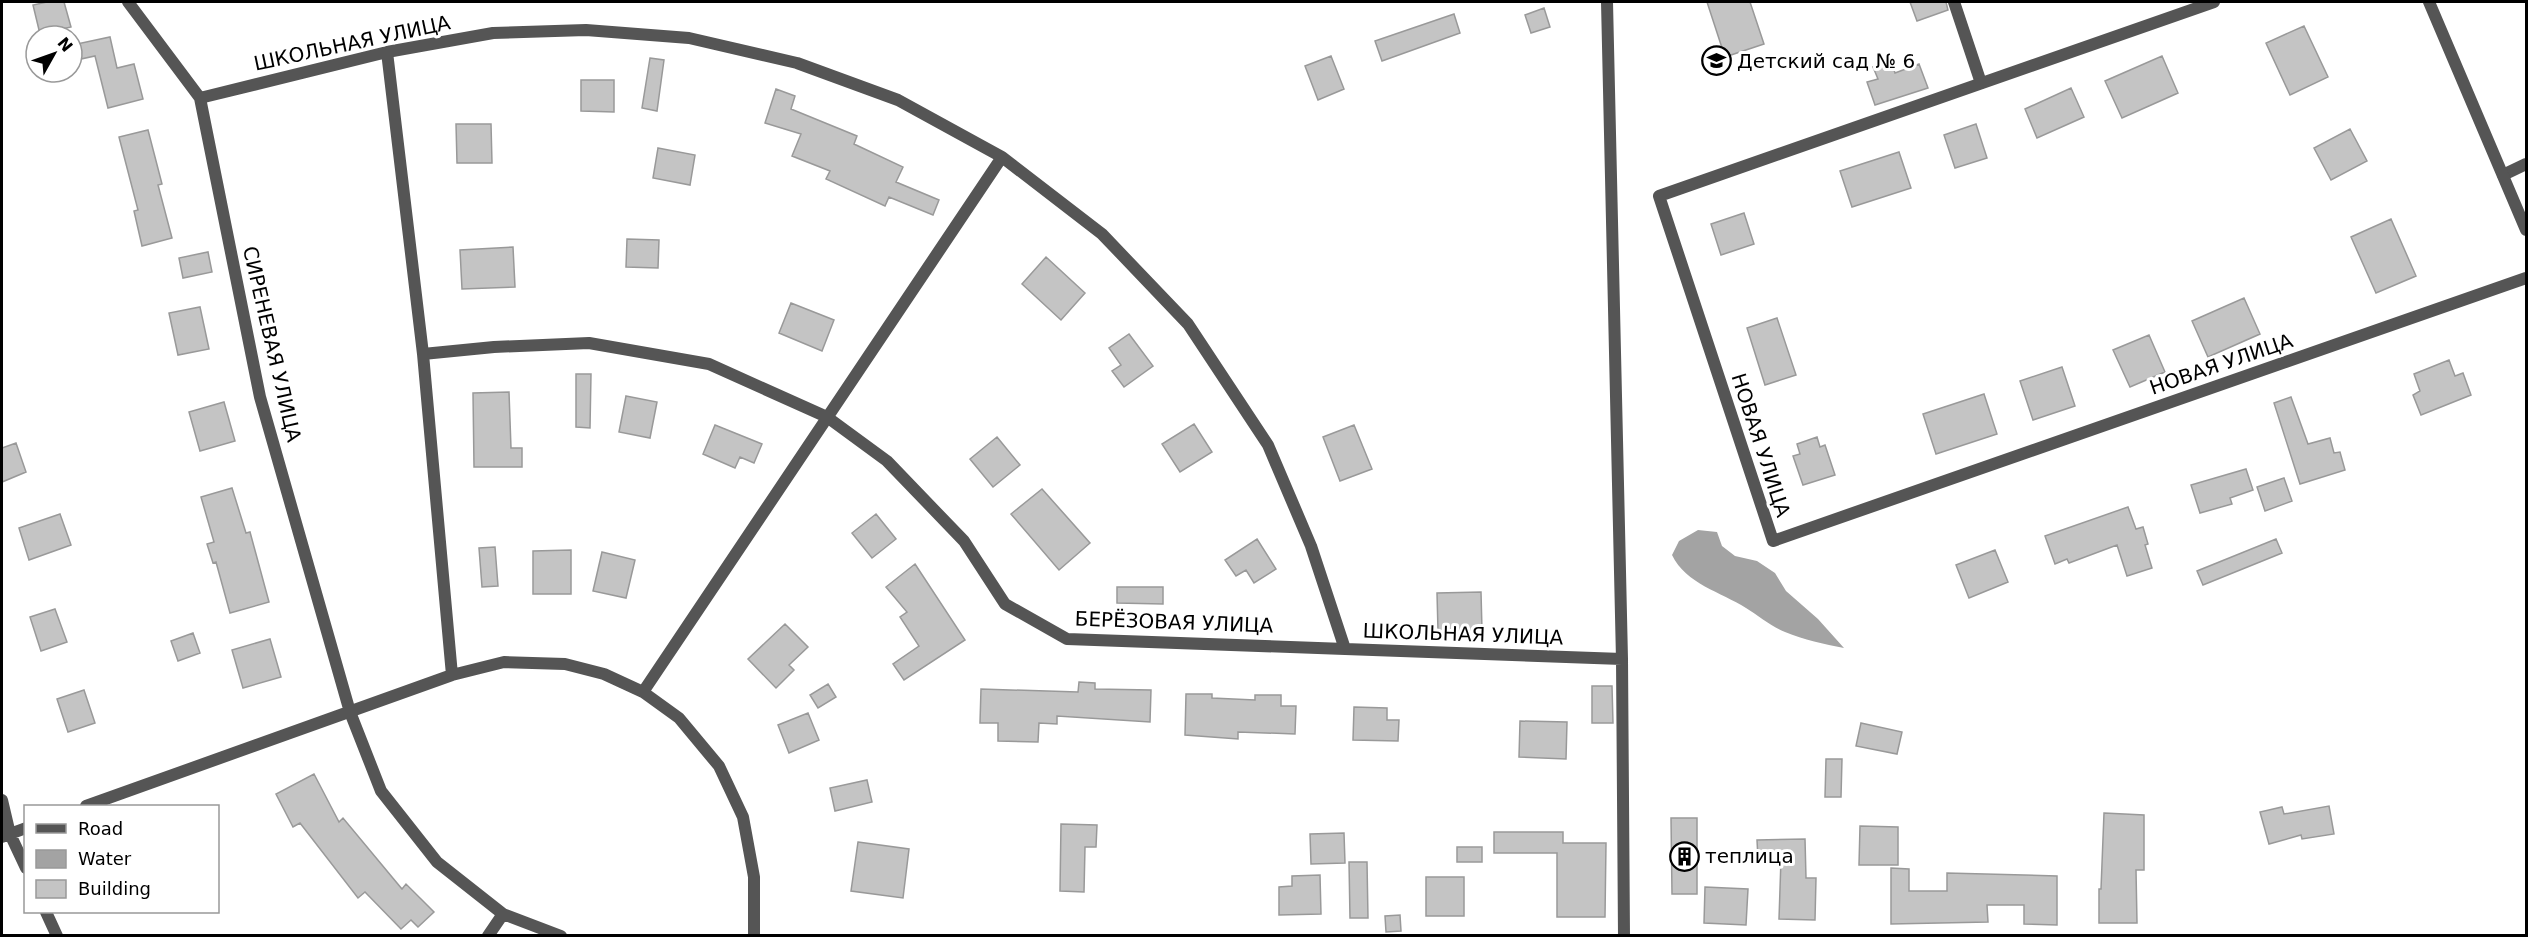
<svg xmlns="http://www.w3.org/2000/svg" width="2528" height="937" font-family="'DejaVu Sans',sans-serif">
	<rect width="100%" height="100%" fill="#fff"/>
	<path fill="#a3a3a3" d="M1698,530L1717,532L1722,546L1735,556L1757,561L1775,573L1786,591L1818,619L1844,648C1824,644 1804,640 1785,632C1772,627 1759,616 1746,608C1721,592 1686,584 1672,555L1679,541Z"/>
	<path fill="#c4c4c4" stroke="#999" stroke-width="1.5" d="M47,2H64L71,27L40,34L33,5Z
		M1707,2H1750L1764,44L1725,57Z
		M1910,2H1946L1948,10L1917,21Z
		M1544,8L1550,27L1531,33L1525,15Z
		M1454,14L1460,33L1382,61L1375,41Z
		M2304,26L2328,77L2290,95L2266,43Z
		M110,37L117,68L134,64L143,99L108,108L95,56L72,61V45Z
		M1331,56L1344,89L1318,100L1305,66Z
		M2162,56L2178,93L2122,118L2105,81Z
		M650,58L664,60L657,111L642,108Z
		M1891,61L1895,73L1919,64L1928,88L1875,105L1867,82L1878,79L1873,67Z
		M581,80H614V112L581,111Z
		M2071,88L2084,117L2037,138L2025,109Z
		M776,89L795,96L791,109L857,136L854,144L903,167L896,182L939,200L933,215L889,197L885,206L826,179L830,171L792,156L801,134L765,123Z
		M456,124H491L492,163H457Z
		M1976,124L1987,158L1955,168L1944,135Z
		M2350,129L2367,161L2331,180L2314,148Z
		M148,130L162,184L158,185L172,238L142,246L134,211L138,210L119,137Z
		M658,148L695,155L690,185L653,178Z
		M1899,152L1911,188L1852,207L1840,171Z
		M1744,213L1754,244L1721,255L1711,224Z
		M2391,219L2416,276L2376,293L2351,237Z
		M627,239L659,240L658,268L626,267Z
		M513,247L515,287L462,289L460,250Z
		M208,252L212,272L183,278L179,258Z
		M1046,257L1085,293L1061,320L1022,284Z
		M2244,298L2260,334L2208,357L2192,321Z
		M791,303L834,320L822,351L779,333Z
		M200,307L209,349L178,355L169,313Z
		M1777,318L1796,375L1765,385L1747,328Z
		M1129,334L1153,366L1124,387L1112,371L1121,365L1109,348Z
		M2149,335L2165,372L2130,387L2113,350Z
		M2449,360L2455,376L2463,373L2471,395L2421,415L2413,395L2420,391L2414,374Z
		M2062,367L2075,406L2033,420L2020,381Z
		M576,374H591L590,428L576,427Z
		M509,392L511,448H522V467H474L473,393Z
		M1984,394L1997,434L1936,454L1923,414Z
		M626,396L657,402L650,438L619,432Z
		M2291,397L2308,444L2330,438L2334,453L2340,452L2345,470L2300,484L2274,403Z
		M224,402L235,441L200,451L189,412Z
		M1194,424L1212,452L1180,472L1162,444Z
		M715,425L762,444L754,463L740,457L735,468L703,454Z
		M1354,425L1372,469L1340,481L1323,437Z
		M997,437L1020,465L993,487L970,459Z
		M1817,437L1820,447L1825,445L1835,475L1803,485L1793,456L1800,454L1797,444Z
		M16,443L26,472L2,482V448Z
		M2246,469L2253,490L2230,498L2232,504L2200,513L2191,485Z
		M2284,478L2292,501L2265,511L2257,487Z
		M232,488L246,533L250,532L269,602L230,613L216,562L213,563L207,544L214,542L201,497Z
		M1042,489L1090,543L1059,570L1011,514Z
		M2128,507L2136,529L2143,527L2148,544L2145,545L2152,568L2127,576L2117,545L2069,563L2067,559L2055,564L2045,536Z
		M60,514L71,545L29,560L19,528Z
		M876,514L896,539L872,558L852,533Z
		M1257,539L1276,569L1254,583L1246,570L1236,576L1225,560Z
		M2276,539L2282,553L2203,585L2197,571Z
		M495,547L498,586L482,587L479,548Z
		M571,550V594H533V551Z
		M1995,550L2008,582L1969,598L1956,565Z
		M602,552L635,560L626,598L593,591Z
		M915,564L965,640L904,680L893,664L919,646L900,617L907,612L886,587Z
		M1117,587H1163V604L1117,603Z
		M1481,592L1482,630L1438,631L1437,593Z
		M55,609L67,642L41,651L30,617Z
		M785,624L808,647L789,665L794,670L776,688L748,659Z
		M193,633L200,653L178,661L171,641Z
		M270,639L281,677L243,688L232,650Z
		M1079,682L1095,683V689L1151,690L1150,722L1057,716V724L1039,723L1038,742L998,741V723H980L981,689L1078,692Z
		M828,684L836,697L818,708L810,695Z
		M1592,686H1612L1613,723H1592Z
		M84,690L95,723L68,732L57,699Z
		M1186,694H1212V698L1255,700V695H1281V706H1296L1295,734L1238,732V739L1185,735Z
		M1354,707L1387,708V720H1399L1398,741L1353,740Z
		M808,713L819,740L789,753L778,725Z
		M1520,721L1567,722L1566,759L1519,757Z
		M1861,723L1902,732L1897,754L1856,746Z
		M1826,759H1842L1841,797H1825Z
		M314,774L339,822L343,818L402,889L406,884L434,912L418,927L411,920L401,929L365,892L358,898L300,823L293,827L276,794Z
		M867,780L872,802L835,811L830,788Z
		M2329,806L2334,834L2302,839L2301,835L2269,844L2260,812L2282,807L2284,814Z
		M2104,813L2144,815V870H2136L2137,923H2099V889H2101Z
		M1671,818H1697V894H1672Z
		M1061,824L1097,825L1096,847H1085L1084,892L1060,891Z
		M1860,826L1898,827V865H1859Z
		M1494,832H1563V843H1606L1605,917H1557V853H1494Z
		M1344,833L1345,863L1311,864L1310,834Z
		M1805,839L1806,878H1816L1815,920L1779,919L1781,859H1758L1757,840Z
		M858,842L909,849L903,898L851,891Z
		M1457,847H1482V862H1457Z
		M1349,862H1367L1368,918H1350Z
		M1891,868L1909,869V891H1947V873L2057,876V925L2024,924V905H1987L1988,922L1891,924Z
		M1320,875L1321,914L1279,915V887L1292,886V876Z
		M1426,877H1464V916H1426Z
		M1705,887L1748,889L1746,925L1704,923Z
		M1400,915L1401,931L1386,932L1385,916Z"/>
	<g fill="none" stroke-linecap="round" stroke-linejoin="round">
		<path stroke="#555" stroke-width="12" d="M1954,2L1981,83
			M2503,175L2526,164"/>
		<path stroke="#555" stroke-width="12" d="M128,2L200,98L260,397L350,712L381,791L437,862L503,914L561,936
			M1607,2L1622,659L1624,936
			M2214,2L1659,196L1773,541L2526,278
			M2429,2L2526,230
			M387,52L423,354L452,675
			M200,98L387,52L493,33L586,30L689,38L797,63L898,100L1002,157L1102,234L1188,324L1268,445L1311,546L1345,649L1622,659
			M423,354L494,347L589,343L709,364L827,417L887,461L964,541L1005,604L1067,639L1345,649
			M643,692L1002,157
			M2,800L10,834L26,868
			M86,806L452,675L504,662L565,664L604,674L643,692L679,718L719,766L743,817L754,877V936
			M2,837L26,828
			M46,912L57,936
			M488,936L503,914"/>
	</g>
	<defs>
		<symbol id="school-ring" viewBox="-11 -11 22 22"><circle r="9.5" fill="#fff" stroke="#000" stroke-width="1.5"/><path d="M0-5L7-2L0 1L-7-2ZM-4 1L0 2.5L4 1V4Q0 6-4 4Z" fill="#000"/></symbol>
		<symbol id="building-ring" viewBox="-11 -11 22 22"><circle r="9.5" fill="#fff" stroke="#000" stroke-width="1.5"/><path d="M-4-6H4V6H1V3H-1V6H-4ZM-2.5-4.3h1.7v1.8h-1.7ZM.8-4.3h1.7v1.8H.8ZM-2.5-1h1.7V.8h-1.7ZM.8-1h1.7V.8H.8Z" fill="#000"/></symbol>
	</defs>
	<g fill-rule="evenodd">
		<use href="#school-ring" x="1700" y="44" width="33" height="33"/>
		<use href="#building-ring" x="1668" y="840" width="33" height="33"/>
	</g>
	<g text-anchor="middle" stroke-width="6" stroke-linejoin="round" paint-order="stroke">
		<g font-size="20" fill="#000" stroke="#fff">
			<text transform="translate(352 43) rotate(-12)" y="7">ШКОЛЬНАЯ УЛИЦА</text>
			<text transform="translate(272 344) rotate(77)" y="7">СИРЕНЕВАЯ УЛИЦА</text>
			<text transform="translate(2221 364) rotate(-19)" y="7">НОВАЯ УЛИЦА</text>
			<text transform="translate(1761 445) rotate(72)" y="7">НОВАЯ УЛИЦА</text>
			<text transform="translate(1174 622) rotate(2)" y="7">БЕРЁЗОВАЯ УЛИЦА</text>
			<text transform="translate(1463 634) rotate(2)" y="7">ШКОЛЬНАЯ УЛИЦА</text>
		</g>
		<g font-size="20" fill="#000" stroke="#fff" text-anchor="start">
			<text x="1737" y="68">Детский сад № 6</text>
			<text x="1705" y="863">теплица</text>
		</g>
	</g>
	<rect width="2528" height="937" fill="none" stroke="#000000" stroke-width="6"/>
	<rect x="24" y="805" width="195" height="108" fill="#ffffff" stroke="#999999" stroke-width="1.5"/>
	<rect x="36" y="824" width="30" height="9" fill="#555555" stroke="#999999" stroke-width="1.5"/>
	<text x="78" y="835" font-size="18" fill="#000000">Road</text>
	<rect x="36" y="850" width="30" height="18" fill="#a3a3a3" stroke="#999999" stroke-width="1.5"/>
	<text x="78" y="865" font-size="18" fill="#000000">Water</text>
	<rect x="36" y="880" width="30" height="18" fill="#c4c4c4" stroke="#999999" stroke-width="1.5"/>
	<text x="78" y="895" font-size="18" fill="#000000">Building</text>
	<g transform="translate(54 54) rotate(50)"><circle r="28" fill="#ffffff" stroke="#999999" stroke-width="1.5"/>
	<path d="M0-4.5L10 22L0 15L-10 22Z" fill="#000000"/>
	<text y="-9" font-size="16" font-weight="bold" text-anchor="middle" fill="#000000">N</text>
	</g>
</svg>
